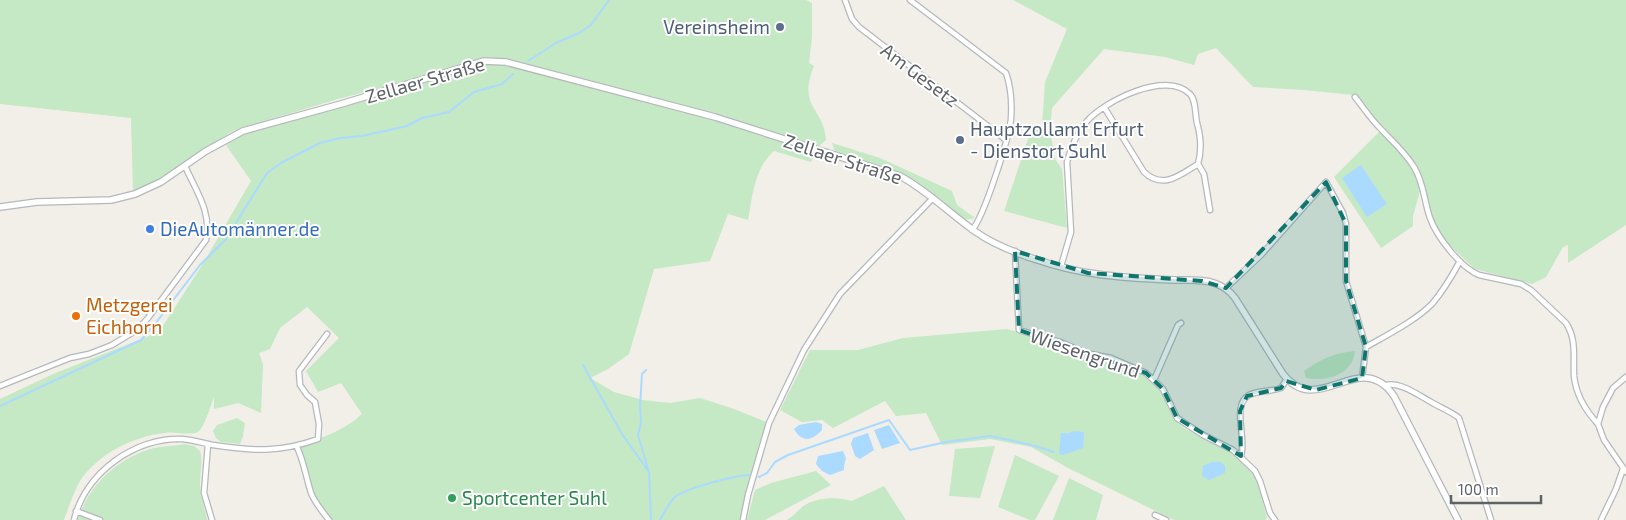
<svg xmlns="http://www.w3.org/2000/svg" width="1626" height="520" font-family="'Exo 2',sans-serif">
	<rect width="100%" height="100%" fill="#f1efe8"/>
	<path fill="#c5e8c5" d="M0,0H806L812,3V37L809,63L814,66C797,108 824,107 826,140L819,146L725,117V113L723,120L515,64L484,61L338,99L241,128L231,132L157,181L133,191L131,118L0,104Z
		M1013,0H1626V225L1568,263V245L1563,247L1546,277L1532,284L1475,269L1445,241L1432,217L1423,181L1413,216V226L1381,248L1334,177L1382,129L1354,95L1304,90L1253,87L1216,48L1198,54L1194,65L1165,57L1104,49L1052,108L1050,130L1055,159L1062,169L1067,228L1004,211L1029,136L1042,126L1045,82L1067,29Z
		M498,64C540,69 581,83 621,94C686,112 751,131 816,151L811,162L774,151C754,169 753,194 748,220L728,214L710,261L654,269L629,354L608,369L590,378L614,392L643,400L670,403L700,398L734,409L769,423L743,520H329L316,504L297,447C321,438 344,431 362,414L341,383L318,392L306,371L339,338L307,307L280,328L270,349L259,353L263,364L261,413L238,403L214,409V397C211,405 204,428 198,432C189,436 174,431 164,433C132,437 98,454 80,481C73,493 69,507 64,520H0V399L53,374L159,332L204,262L251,181L226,145L244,134L341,107L473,65Z
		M832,143L880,158L952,191L957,205L975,218L964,220L910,178L835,152Z
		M1007,329C1024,334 1041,338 1058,344C1068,347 1077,352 1086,355C1109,361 1135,365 1153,382C1165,393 1167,411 1176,421C1199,443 1238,445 1254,474C1261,488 1263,504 1267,518L1265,520H1174L1068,468L1031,447L990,439L942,445L926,413L896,416L885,401L833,428L822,420L802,422L780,410L810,350H858L903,338Z
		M1355,351C1353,375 1326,382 1306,378L1304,371C1321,359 1334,353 1355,351Z
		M237,418L245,423L243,436L240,444L221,442L216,438L213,431L217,425Z
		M185,444L194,446L200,451C203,462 200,473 200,484C200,496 205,508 207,520H78C88,485 119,457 154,448C164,446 175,446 185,444Z
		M995,446L980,498L949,496L955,449Z
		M1015,455L1059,476L1035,520H1030L998,507Z
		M816,471L831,485L765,520H747L755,490L771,483Z
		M1069,478L1103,495L1096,520H1053Z
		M884,486L906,520H787C794,516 799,509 805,505C820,497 837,497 852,501Z"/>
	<path fill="#aadaff" d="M1361,165L1387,204L1367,217L1342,178Z
		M816,422L822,424V430C812,441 802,443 794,429L799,425Z
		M889,425L900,443L882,449L874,430Z
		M1074,431L1084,432L1083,448L1063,455L1059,454L1061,433H1069Z
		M868,433L874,450L860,459L855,456L851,444L853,438Z
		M843,451L846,458L844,466V470L830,475L822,471L816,464L818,456Z
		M1212,462H1221L1225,466V473L1209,480L1202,476L1203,466Z"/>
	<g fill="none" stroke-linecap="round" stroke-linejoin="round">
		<path stroke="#aadaff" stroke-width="2" d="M528,61L556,43L579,33L591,25L609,0
			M583,365L622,434L649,472L651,520
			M646,370L642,374L640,407L641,423L638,435L648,469
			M0,406L141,340L155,324L200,265L226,239L267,173L281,163L320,143L340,138L362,136L407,126L422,118L449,112L474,92L502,84L513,74
			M759,477L767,473L775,462L788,455L889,420L910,450L946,442L990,436L1032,445L1054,452
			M660,520C664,513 669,503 675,497C686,488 734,476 749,475"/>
		<defs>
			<path id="minor" d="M845,0L852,19L859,27L1006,140
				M910,0L1006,73C1011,87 1012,104 1011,119C1009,138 984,217 972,230
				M1355,97C1363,107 1370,118 1379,127C1391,140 1405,152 1414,167C1424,183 1424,201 1430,218C1437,237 1460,267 1479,275L1521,284L1531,290L1566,323C1577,340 1573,357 1574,376C1576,395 1585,410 1598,424
				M1198,164L1204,174L1210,210
				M1015,251L1019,330L1060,342L1085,353L1111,358L1146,373L1163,389L1177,418L1203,435L1233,450L1255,471L1260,481L1270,513L1275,520
				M1061,266L1071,232L1067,162C1071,147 1077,133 1087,121C1105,101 1166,70 1190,94C1196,100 1195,114 1197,123C1201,137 1202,150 1198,164C1180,175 1163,190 1144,172L1104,107
				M1226,288L1261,255L1326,182L1343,213L1346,224V281L1366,347L1362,378
				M1366,347C1387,335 1415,321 1432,304C1443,291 1452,276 1460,261
				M1626,377L1613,388L1603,407L1598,424L1604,440L1626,472
				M1154,380L1178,325L1181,323
				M1386,385C1401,382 1418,395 1431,402C1441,408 1450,411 1459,418L1491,520
				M0,386L70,358L89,354L112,345L138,329L148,318L206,240C212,212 196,191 185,166
				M208,444L204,493L212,520
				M297,447C304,462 306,477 311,493C315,503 322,511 329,520
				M1241,456C1247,438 1231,405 1249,395C1259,390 1270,392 1281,388L1287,379
				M76,511L100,520
				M1155,515L1166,520
				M74,520C85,473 135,437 182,439C193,440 203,443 213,445C253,451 279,453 318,439L319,424L315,402L307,395L300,385L299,371L327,334
				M743,520L748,495L769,423L804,350L840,294L933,198
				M1601,520L1616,489L1623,469"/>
			<path id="tertiary" d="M0,207L37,202L111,200L135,194L161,182L206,151L243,131L341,104L484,61L506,62L715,117L900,176C928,191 950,214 976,232C1004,252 1063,270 1097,274C1123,278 1150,279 1176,280C1189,280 1203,279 1214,283C1223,286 1230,291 1235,298L1283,374C1318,420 1360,346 1394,396L1458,520"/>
		</defs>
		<use href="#minor" stroke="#b5b8bc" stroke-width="7"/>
		<use href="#tertiary" stroke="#b5b8bc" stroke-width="8"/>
		<use href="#minor" stroke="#fff" stroke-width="4.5"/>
		<use href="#tertiary" stroke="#fff" stroke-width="5.5"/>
	</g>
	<path fill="#0f766e" fill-opacity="0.2" stroke="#0f766e" stroke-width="4" stroke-dasharray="10 6" stroke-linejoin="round" d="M1326,182L1346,224V281L1366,347L1362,378L1316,390L1286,381L1281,388L1247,396L1240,411L1241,456L1177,418L1163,389L1146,373L1019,330L1015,251L1088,273L1202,281L1226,288Z"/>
	<g fill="#5c6f8a" stroke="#fff" stroke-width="2">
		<circle cx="780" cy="27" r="5"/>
		<circle cx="960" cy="140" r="5"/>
	</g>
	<circle fill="#3f7fe0" stroke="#fff" stroke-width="2" cx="150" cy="229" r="5"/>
	<circle fill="#e8710a" stroke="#fff" stroke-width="2" cx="76" cy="316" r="5"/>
	<circle fill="#2e9e5b" stroke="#fff" stroke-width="2" cx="452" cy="498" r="5"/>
	<g text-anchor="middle" stroke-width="4" stroke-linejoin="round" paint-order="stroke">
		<g font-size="19" fill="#4e5e75" stroke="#fff" text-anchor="end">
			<text x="770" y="34">Vereinsheim</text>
			<text x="970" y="136" text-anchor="start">Hauptzollamt Erfurt<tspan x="970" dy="22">- Dienstort Suhl</tspan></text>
		</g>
		<g font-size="19" fill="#5f6368" stroke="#fff">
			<text transform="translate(920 75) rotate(37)" y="7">Am Gesetz</text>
			<text transform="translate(425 80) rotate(-16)" y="7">Zellaer Straße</text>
			<text transform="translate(843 159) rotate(18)" y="7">Zellaer Straße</text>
			<text transform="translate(1085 353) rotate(19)" y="7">Wiesengrund</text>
		</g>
		<g font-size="19" fill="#366cbe" stroke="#fff" text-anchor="start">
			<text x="160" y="236">DieAutomänner.de</text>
		</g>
		<g font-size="19" fill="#c56008" stroke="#fff" text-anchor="start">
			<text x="86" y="312">Metzgerei<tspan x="86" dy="22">Eichhorn</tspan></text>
		</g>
		<g font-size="19" fill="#27864d" stroke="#fff" text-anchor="start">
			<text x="462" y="505">Sportcenter Suhl</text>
		</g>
	</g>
	<path d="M1451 495v8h90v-8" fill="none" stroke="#5f6368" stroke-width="2.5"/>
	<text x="1458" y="495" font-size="15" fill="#5f6368" stroke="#ffffff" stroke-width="4" paint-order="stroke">100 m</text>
</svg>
